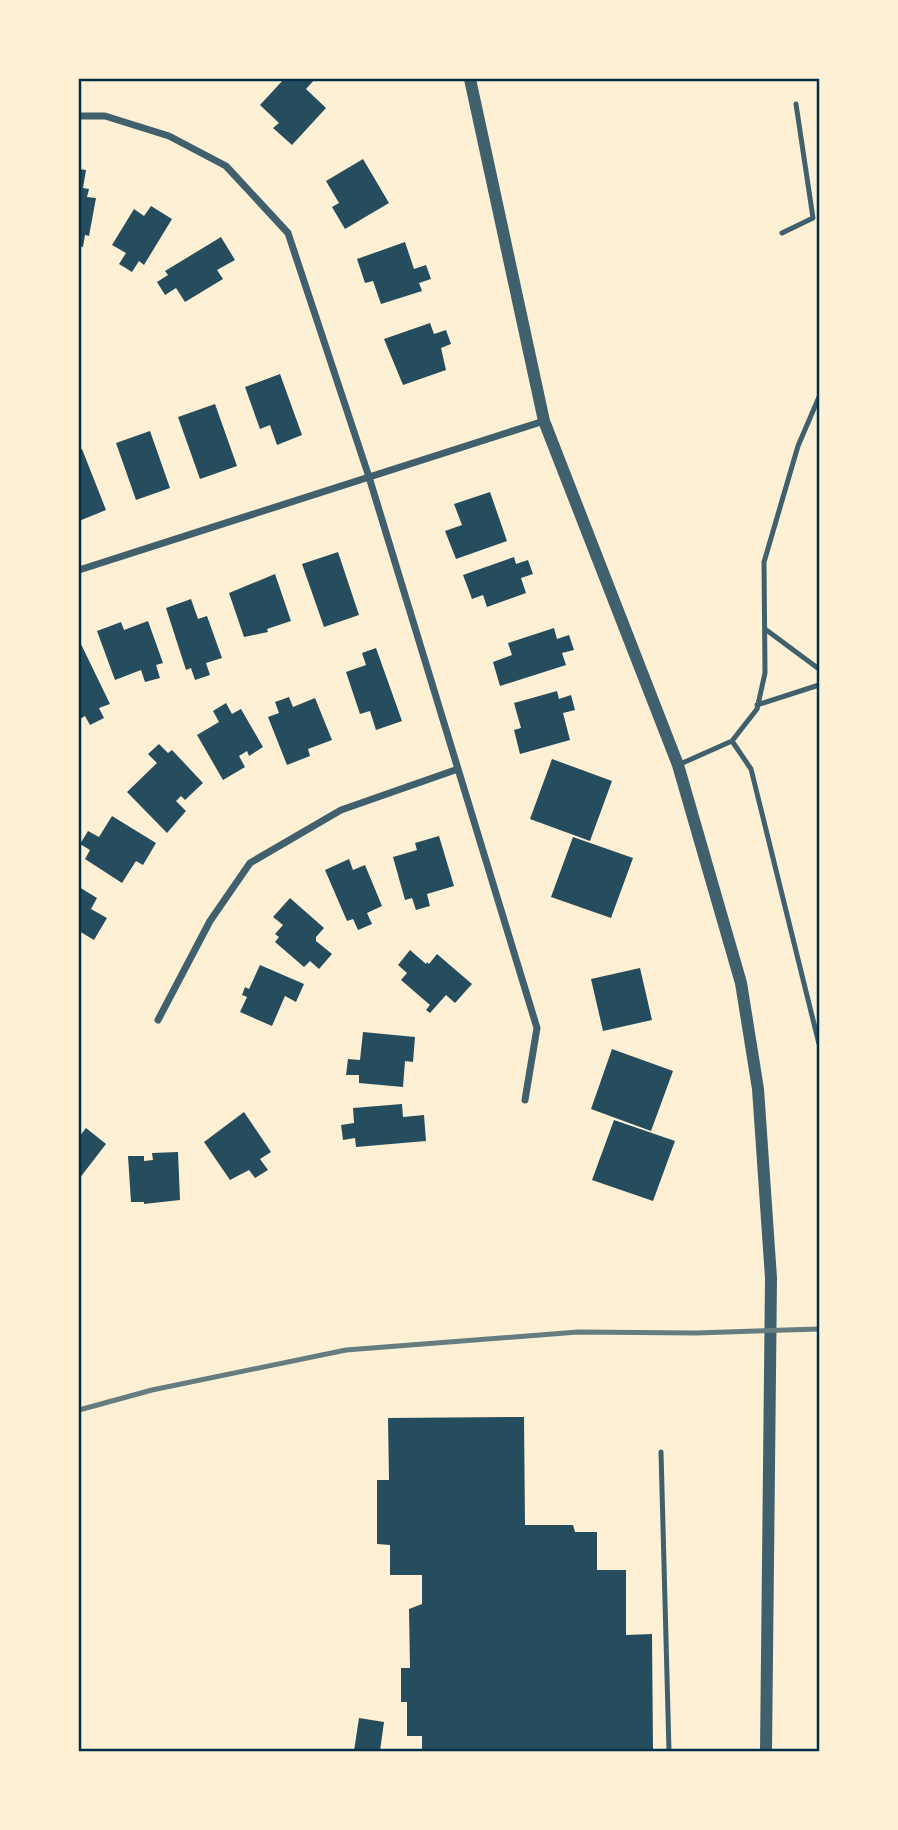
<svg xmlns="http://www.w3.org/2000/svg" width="898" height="1830" font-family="'Roboto Condensed',sans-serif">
	<rect width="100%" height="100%" fill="#fdf0d5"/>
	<path fill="#264d5e" d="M284,79H315L306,89L326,108L292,145L273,128L279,123L260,105Z
		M363,159L389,203L345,229L332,207L339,203L326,181Z
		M79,169L86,170L83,188L89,189L87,197L96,198L89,236L85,235L83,247L79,246Z
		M151,206L172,219L144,265L139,261L132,272L119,264L126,253L112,245L134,209L144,216Z
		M221,237L235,260L217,270L223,279L185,302L176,288L165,295L157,282L168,275L165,271Z
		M405,242L414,269L426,265L431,279L419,283L422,291L381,304L373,281L365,283L357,259Z
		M430,323L434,334L446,330L451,344L441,348L446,370L403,385L384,339Z
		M280,374L302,435L277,445L270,425L260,429L245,387Z
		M215,404L237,466L200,479L178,417Z
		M150,431L170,488L136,500L116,443Z
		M82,449L106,510L79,521V450Z
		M490,492L507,541L456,559L445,531L462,525L454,504Z
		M338,552L359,615L324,627L302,564Z
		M514,557L516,564L528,560L533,574L521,578L526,593L487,607L483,595L472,599L463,575Z
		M275,574L291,621L267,629L268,632L244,637L229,593Z
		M191,599L198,619L207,616L222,658L206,663L210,675L195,680L191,668L186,670L166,608Z
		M148,621L163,663L156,665L160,678L145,682L141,670L115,680L97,631L121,622L124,630Z
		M554,628L557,639L569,635L574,650L562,653L566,665L500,686L493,662L512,655L508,643Z
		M79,640L110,704L99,708L104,718L90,725L85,716L80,719L79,716Z
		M376,648L402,721L376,730L370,711L360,714L346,672L366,665L362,653Z
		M557,691L559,699L571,695L575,710L563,713L570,740L520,754L514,730L521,728L514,703Z
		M289,697L293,707L315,698L332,740L308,749L310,756L287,765L268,717L279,713L275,702Z
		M226,703L232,714L241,709L263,747L249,756L247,751L239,756L245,767L223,780L197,735L219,722L213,711Z
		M159,744L168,753L172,750L203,783L185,800L181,796L176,801L186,811L167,833L127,792L157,763L148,754Z
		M552,759L612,781L590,841L530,819Z
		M112,816L156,843L143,865L136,861L122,883L85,859L90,850L80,844L88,831L99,837Z
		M439,836L454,886L427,894L430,906L416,910L412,898L405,900L393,857L417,850L415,843Z
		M573,837L633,858L611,918L551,897Z
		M349,859L353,870L365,865L382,906L367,913L372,924L358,930L353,919L347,921L325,870Z
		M79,887L97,898L91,909L107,918L94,940L79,931Z
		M290,898L324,928L316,937V941L332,954L319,969L310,961L304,967L275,942L279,937L275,934L283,925L273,917Z
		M410,950L426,964L427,962L429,964L437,954L472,984L455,1003L446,995L430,1013L426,1010L430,1005L401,980L407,973L398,965Z
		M260,965L304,984L296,1002L285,996L272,1026L240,1012L247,997L242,995L245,987L249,989Z
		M640,968L652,1020L603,1031L591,979Z
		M363,1032L415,1037L413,1062L405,1061L403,1087L359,1083V1075H346L348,1059L360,1060Z
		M612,1049L673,1071L651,1131L591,1109Z
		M402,1104L403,1117L424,1115L426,1141L356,1147L355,1138L343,1140L341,1125L354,1123L353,1108Z
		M244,1112L271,1152L260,1159L268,1170L255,1178L249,1170L230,1180L204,1142Z
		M614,1120L675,1141L653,1201L592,1180Z
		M86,1128L106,1144L79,1179V1137Z
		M178,1152L180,1200L144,1204V1202H131L128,1156H144V1161L153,1160L152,1153Z
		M524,1417L525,1525H573L575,1532H597V1570H626V1635L652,1634L653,1751H422V1736H407V1702H401V1668H410L409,1609L422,1604V1575H390V1545L377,1544V1480H389L388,1418Z
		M359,1718L384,1722L380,1751H354Z"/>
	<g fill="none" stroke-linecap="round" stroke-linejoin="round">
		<path stroke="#3f606c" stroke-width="5" d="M782,233L813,218L796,104
			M765,629L819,669
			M757,705L819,685
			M732,741L751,769L819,1044
			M678,765L732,741L757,709L765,673L764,562L798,446L819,397
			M661,1452L669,1751"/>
		<path stroke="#3f606c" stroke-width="7" d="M79,116H105L169,136L226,166L288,233L369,477L537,1028L525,1100
			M79,570L544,421
			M158,1020L210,921L250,863L341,810L458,769"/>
		<path stroke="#3f606c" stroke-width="12" d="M470,79L544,421L678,765L741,983L758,1089L771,1278L766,1751"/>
		<path stroke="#657d81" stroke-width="5" d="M79,1410L152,1390L346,1350L578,1332L696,1333L819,1329"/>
	</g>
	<rect width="898" height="1830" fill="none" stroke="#fdf0d5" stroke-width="161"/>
	<rect x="80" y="80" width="738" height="1670" fill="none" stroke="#003049" stroke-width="2.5"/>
</svg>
